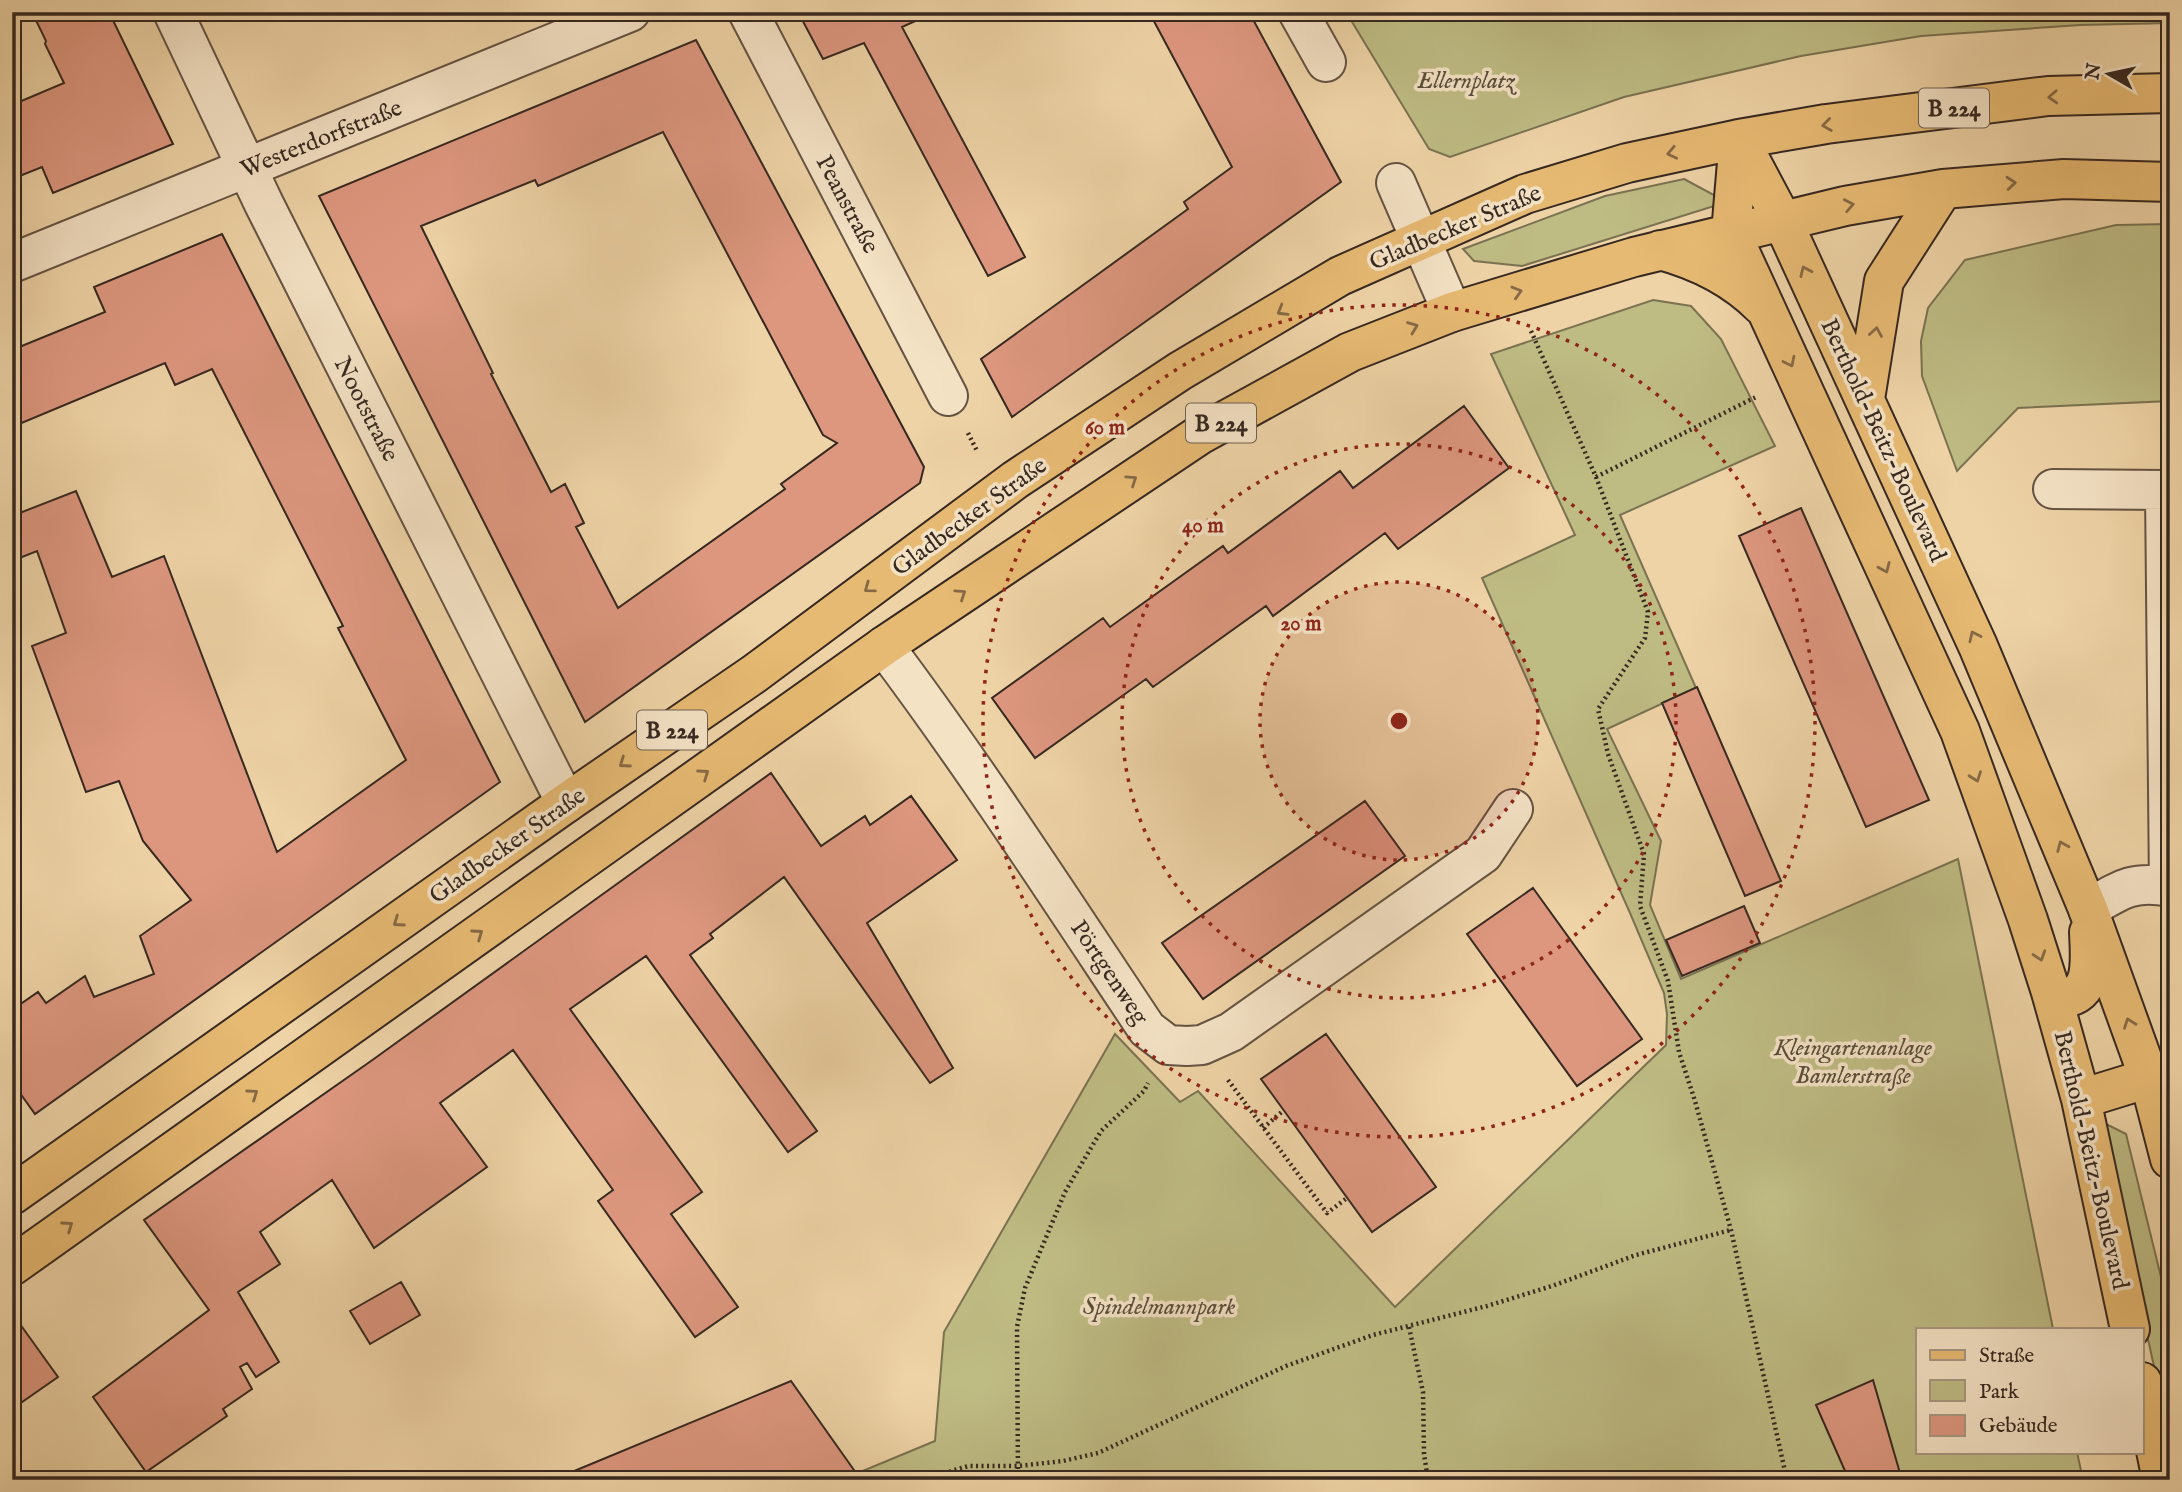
<svg xmlns="http://www.w3.org/2000/svg" width="2182" height="1492" font-family="'IM FELL English',serif">
	<rect width="100%" height="100%" fill="#eed3a6"/>
	<filter id="stains"><feTurbulence type="fractalNoise" baseFrequency=".00286" numOctaves="4"/><feColorMatrix values="0 0 0 0 .2 0 0 0 0 .09 0 0 0 0 .02 0 0 0 .5 -.17"/></filter>
	<radialGradient id="worn" r=".72"><stop offset=".6" stop-color="#630" stop-opacity="0"/><stop offset="1" stop-color="#630" stop-opacity=".3"/></radialGradient>
	<path fill="#bebb83" stroke="#7a7252" stroke-width="2" d="M1346,12H2170V23L2080,25L1921,36L1801,56L1624,97L1450,157L1429,149Z
		M1684,179L1727,202L1522,266L1474,261L1463,249L1605,196Z
		M2170,224V401L2018,408L1957,471L1922,376L1921,341L1928,308L1965,260L2116,225Z
		M1653,300L1691,306L1721,339L1775,446L1620,515L1696,688L1607,729L1661,841L1650,905L1681,979L1958,859L2053,1329H1918V1452H2077L2083,1480H841L935,1441L944,1332L1115,1034L1180,1102L1198,1091L1395,1307L1666,1045L1667,1014L1664,993L1630,913L1482,578L1575,535L1491,354Z
		M2100,1121L2126,1134L2170,1314V1439Z"/>
	<path fill="#dd977f" stroke="#362821" stroke-width="2" fill-rule="evenodd" d="M32,12H109L173,144L53,193L42,167L12,179V105L64,83L45,44L46,41Z
		M798,12H935L902,27L1025,257L988,276L864,43L823,59Z
		M1149,12H1249L1341,182L1012,417L981,359L1188,209L1184,202L1232,167Z
		M696,40L924,467L920,483L585,722L319,196ZM663,132L823,435L837,443L781,484L785,489L618,608L576,527L584,523L565,484L551,492L491,374L493,373L421,226L535,180L538,186Z
		M222,234L500,782L35,1114L12,1082V1010L38,992L46,1003L85,976L94,997L154,974L140,936L191,900L143,841L119,781L86,792L32,646L66,633L37,551L12,561V516L76,491L112,577L164,556L277,852L406,760L338,628L343,626L212,369L175,385L165,363L12,427V350L105,312L94,287Z
		M1464,406L1509,468L1398,549L1385,533L1273,616L1266,606L1153,687L1146,679L1035,758L992,698L1103,618L1110,627L1223,546L1228,553L1340,471L1353,488Z
		M1801,508L1929,800L1866,827L1739,536Z
		M1697,687L1781,881L1745,896L1662,703Z
		M771,773L821,846L865,816L870,825L911,796L957,860L867,923L953,1068L930,1083L784,877L710,934L713,938L690,955L817,1131L788,1152L646,956L570,1009L702,1192L671,1214L738,1307L695,1337L598,1201L613,1190L513,1050L440,1103L487,1167L374,1248L332,1180L260,1232L280,1264L238,1292L279,1362L256,1377L247,1363L240,1367L252,1389L223,1409L227,1416L146,1472L93,1397L209,1310L144,1220L371,1061Z
		M1365,801L1405,856L1203,999L1162,943Z
		M1533,888L1642,1039L1577,1086L1467,934Z
		M1744,906L1760,943L1682,976L1666,940Z
		M1326,1034L1436,1187L1372,1232L1261,1079Z
		M401,1282L420,1315L370,1344L350,1311Z
		M12,1313L58,1377L12,1409Z
		M1873,1380L1902,1480H1849L1816,1405Z
		M791,1381L861,1480H555V1479Z"/>
	<g fill="none" stroke-linecap="round" stroke-linejoin="round">
		<defs>
			<path id="minor" d="M173,12L264,204L566,803
				M748,12L948,396
				M1298,12L1326,62
				M1396,183L1452,312
				M12,263L630,12
				M2053,489L2165,490L2169,887
				M884,646C977,770 1061,900 1147,1029L1168,1045L1187,1046L1202,1045L1231,1032L1483,854L1513,809
				M2088,909C2120,890 2132,880 2170,887"/>
			<path id="major" d="M1739,139L1731,233L1960,731L2028,920L2051,992L2081,1099L2130,1329
				M1739,139L1782,220L1978,646L2088,909L2149,1078L2170,1159
				M1660,250C1697,260 1734,278 1762,306
				M1865,399L1884,281L1943,189
				M2051,992L2056,997C2096,1002 2090,959 2089,932
				M2081,1099L2149,1078
				M12,1195L566,803L754,674L1015,480L1180,371L1340,276L1525,194L1627,163L1739,139L1826,124L2048,96L2170,93
				M12,1266L884,646L1201,434L1350,352L1452,312L1634,257L1845,206L1943,189L2064,179L2170,182
				M2142,1382L2162,1480"/>
		</defs>
		<use href="#minor" stroke="#645342" stroke-width="42"/>
		<use href="#major" stroke="#362821" stroke-width="42"/>
		<path stroke="#362821" stroke-width="4.5" stroke-dasharray="2 3.5" stroke-linecap="butt" d="M1531,331L1596,477L1648,612L1645,638L1598,709L1608,754L1644,854L1640,906L1668,981L1679,1052L1695,1101L1731,1230L1787,1480
			M968,433L977,451
			M1596,477L1758,396
			M1228,1080L1327,1213L1347,1198
			M1263,1128L1284,1110
			M1409,1327L1423,1392L1424,1454L1428,1480
			M929,1480L954,1470L969,1466H1018L1063,1461L1098,1453L1286,1366L1373,1335L1487,1306L1552,1286L1636,1255L1731,1230
			M1018,1480L1017,1327L1025,1288L1065,1192L1101,1131L1144,1091L1148,1083"/>
		<use href="#minor" stroke="#f4e2c5" stroke-width="38"/>
		<use href="#major" stroke="#e7ba73" stroke-width="38"/>
	</g>
	<defs><path id="oneway-chevron" d="M-2-3.5L2.5 0L-2 3.5" fill="none" stroke-width="1.6" stroke-linecap="round" stroke-linejoin="round" transform="scale(1.75)"/></defs>
	<g stroke="#866a46">
		<use href="#oneway-chevron" transform="translate(2053 97) rotate(177)"/>
		<use href="#oneway-chevron" transform="translate(1827 125) rotate(172)"/>
		<use href="#oneway-chevron" transform="translate(1672 153) rotate(168)"/>
		<use href="#oneway-chevron" transform="translate(2011 183) rotate(-5)"/>
		<use href="#oneway-chevron" transform="translate(1849 205) rotate(-11)"/>
		<use href="#oneway-chevron" transform="translate(1805 271) rotate(-114)"/>
		<use href="#oneway-chevron" transform="translate(1517 292) rotate(-17)"/>
		<use href="#oneway-chevron" transform="translate(1282 311) rotate(149)"/>
		<use href="#oneway-chevron" transform="translate(1413 327) rotate(-21)"/>
		<use href="#oneway-chevron" transform="translate(1876 332) rotate(-81)"/>
		<use href="#oneway-chevron" transform="translate(1790 362) rotate(64)"/>
		<use href="#oneway-chevron" transform="translate(1132 480) rotate(-34)"/>
		<use href="#oneway-chevron" transform="translate(1885 568) rotate(66)"/>
		<use href="#oneway-chevron" transform="translate(869 588) rotate(144)"/>
		<use href="#oneway-chevron" transform="translate(961 594) rotate(-34)"/>
		<use href="#oneway-chevron" transform="translate(1974 636) rotate(-115)"/>
		<use href="#oneway-chevron" transform="translate(624 763) rotate(145)"/>
		<use href="#oneway-chevron" transform="translate(704 774) rotate(-35)"/>
		<use href="#oneway-chevron" transform="translate(1976 777) rotate(70)"/>
		<use href="#oneway-chevron" transform="translate(2062 846) rotate(-113)"/>
		<use href="#oneway-chevron" transform="translate(398 922) rotate(145)"/>
		<use href="#oneway-chevron" transform="translate(478 934) rotate(-35)"/>
		<use href="#oneway-chevron" transform="translate(2040 956) rotate(72)"/>
		<use href="#oneway-chevron" transform="translate(2129 1023) rotate(-110)"/>
		<use href="#oneway-chevron" transform="translate(253 1094) rotate(-35)"/>
		<use href="#oneway-chevron" transform="translate(68 1226) rotate(-35)"/>
	</g>
	<circle cx="1399" cy="721" r="139" fill="#8f2418" fill-opacity=".12"/>
	<g fill="none" stroke="#8f2418" stroke-width="3.5" stroke-dasharray="3.5 7">
		<circle cx="1399" cy="721" r="139"/>
		<circle cx="1399" cy="721" r="277"/>
		<circle cx="1399" cy="721" r="416"/>
	</g>
	<g text-anchor="middle" stroke-width="7" stroke-linejoin="round" paint-order="stroke">
		<g fill="#f4e2c5" stroke="#6f6052" stroke-width="2">
			<rect x="1919" y="88.5" width="70" height="39" rx="5"/>
			<rect x="1186" y="403.5" width="70" height="39" rx="5"/>
			<rect x="637" y="710.5" width="70" height="39" rx="5"/>
		</g>
		<g font-size="23" font-weight="bold" fill="#362821">
			<text x="1954" y="116">B 224</text>
			<text x="1221" y="431">B 224</text>
			<text x="672" y="738">B 224</text>
		</g>
		<g font-size="24" font-style="italic" fill="#584d3a" stroke="#f4e2c5">
			<text x="1466" y="88">Ellernplatz</text>
			<text x="1853" y="1055">Kleingartenanlage<tspan x="1853" dy="28">Bamlerstraße</tspan></text>
			<text x="1159" y="1314">Spindelmannpark</text>
		</g>
		<g font-size="24" fill="#362821" stroke="#f4e2c5">
			<text transform="translate(321 138) rotate(-22)" y="8">Westerdorfstraße</text>
			<text transform="translate(848 204) rotate(62)" y="8">Peanstraße</text>
			<text transform="translate(1455 227) rotate(-23)" y="8">Gladbecker Straße</text>
			<text transform="translate(367 409) rotate(63)" y="8">Nootstraße</text>
			<text transform="translate(1884 440) rotate(65)" y="8">Berthold-Beitz-Boulevard</text>
			<text transform="translate(969 516) rotate(-36)" y="8">Gladbecker Straße</text>
			<text transform="translate(507 845) rotate(-35)" y="8">Gladbecker Straße</text>
			<text transform="translate(1110 972) rotate(56)" y="8">Pörtgenweg</text>
			<text transform="translate(2092 1160) rotate(77)" y="8">Berthold-Beitz-Boulevard</text>
		</g>
	</g>
	<circle cx="1399" cy="721" r="10" fill="#8f2418" stroke="#f4e2c5" stroke-width="3.5"/>
	<g font-size="21" text-anchor="middle" font-weight="bold" fill="#8f2418" stroke="#f4e2c5" stroke-width="7" stroke-linejoin="round" paint-order="stroke">
		<text x="1105" y="434">60 m</text>
		<text x="1203" y="532">40 m</text>
		<text x="1301" y="630">20 m</text>
	</g>
	<rect width="2182" height="1492" fill="none" stroke="#eed3a6" stroke-width="42"/>
	<rect x="14" y="14" width="2154" height="1464" fill="none" stroke="#362821" stroke-width="3.5"/>
	<rect x="21" y="21" width="2140" height="1450" fill="none" stroke="#362821" stroke-width="2"/>
	<rect x="1916" y="1328" width="228" height="126" fill="#f4e2c5" stroke="#a89883" stroke-width="2"/>
	<rect x="1930" y="1350" width="35" height="10" fill="#e7ba73" stroke="#a89883" stroke-width="2"/>
	<text x="1979" y="1362" font-size="21" fill="#362821">Straße</text>
	<rect x="1930" y="1380" width="35" height="21" fill="#bebb83" stroke="#a89883" stroke-width="2"/>
	<text x="1979" y="1398" font-size="21" fill="#362821">Park</text>
	<rect x="1930" y="1415" width="35" height="21" fill="#dd977f" stroke="#a89883" stroke-width="2"/>
	<text x="1979" y="1432" font-size="21" fill="#362821">Gebäude</text>
	<g transform="translate(2109 74) rotate(279)" stroke="#f4e2c5" stroke-width="5" paint-order="stroke">
	<path d="M0-5L12 26L0 18L-12 26Z" fill="#362821"/>
	<text y="-10" font-size="19" font-weight="bold" text-anchor="middle" fill="#362821">N</text>
	</g>
	<rect width="100%" height="100%" filter="url(#stains)"/>
	<rect width="100%" height="100%" fill="url(#worn)"/>
</svg>
